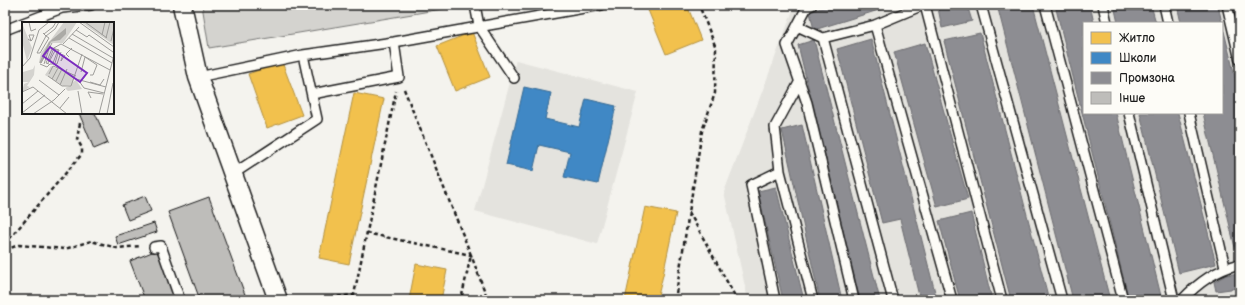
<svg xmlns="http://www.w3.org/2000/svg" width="1245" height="305" font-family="'Balsamiq Sans',sans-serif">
	<rect width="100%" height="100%" fill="#f4f3ee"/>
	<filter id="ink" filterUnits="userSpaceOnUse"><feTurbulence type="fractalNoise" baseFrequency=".025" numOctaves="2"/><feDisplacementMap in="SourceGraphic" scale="8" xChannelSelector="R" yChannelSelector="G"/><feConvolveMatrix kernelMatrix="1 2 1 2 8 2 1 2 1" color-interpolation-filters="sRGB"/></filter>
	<g filter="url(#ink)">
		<path fill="#e4e3de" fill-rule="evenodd" d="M795,5H1237L1240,17V300H748L724,192ZM1084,23H1222V113H1084Z
			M516,60L638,92L597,244L475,211Z"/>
		<path fill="#d4d3cf" stroke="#787876" d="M202,5H466L209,48Z"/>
		<path fill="#f2c14e" stroke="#b2903f" d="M660,5H687L701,40L666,54L648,10Z
			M472,32L490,77L455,91L437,46Z
			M282,62L302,115L267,128L248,74Z
			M354,93L384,99L349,264L319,258Z
			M645,207L676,213L663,275L657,300H625Z
			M416,264L447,270L441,300H409Z"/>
		<path fill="#3f88c5" stroke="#346892" d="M524,87L551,93L545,119L579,127L586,99L616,106L598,184L564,177L570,152L539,145L533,171L506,165Z"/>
		<path fill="#8d8d92" stroke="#6b6b6f" d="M829,5H895L814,30L810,12Z
			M940,5H967L972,21L942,28L938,8Z
			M997,5H1033L1110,300H1073Z
			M1055,5H1090L1094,23H1084V113H1116L1162,300H1129Z
			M1114,5H1151L1156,23H1118Z
			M1177,5H1218L1222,23H1181Z
			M1222,23L1240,97V256H1237L1203,113H1222Z
			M980,33L1049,300H1011L944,41Z
			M871,39L937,300H920L900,219L882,223L837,49Z
			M814,40L880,300H860L798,45Z
			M925,43L968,199L937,207L894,52Z
			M1140,113H1178L1216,264L1179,273Z
			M802,125L842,300H820L782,130Z
			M776,187L804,300H783L758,191Z
			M971,213L992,300H960L939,221Z
			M1240,273V300L1238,288L1216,291L1214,282L1226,275Z"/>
		<path fill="#bebdba" stroke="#1c1c1c" d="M79,113H95L108,143L94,149Z
			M145,196L151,211L128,220L122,205Z
			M209,197L247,300H200L168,212Z
			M154,223L157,232L118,245L115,236Z
			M157,250L176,300H145L130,261Z"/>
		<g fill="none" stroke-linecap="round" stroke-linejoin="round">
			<defs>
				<path id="lane" d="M475,5L479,26L514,78
					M812,5L807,7L787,45L807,103L854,300
					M925,5L1002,300
					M981,5L1062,300
					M1045,5L1123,300
					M1103,5L1107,23
					M1164,5L1168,23
					M1227,5L1240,60
					M23,23L62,8L91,5
					M875,25L952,300
					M797,26L823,38
					M5,30L23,23
					M198,77L303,55L394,42L601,5
					M312,94L399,77L394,42
					M1129,113L1174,300
					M1189,113L1225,267
					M780,171L775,127L800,81
					M233,174L317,119L303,55
					M154,247L161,246L180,300
					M775,300L751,185L780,171L813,300
					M893,300L823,38L875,25L923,5
					M1182,300C1199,282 1216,270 1240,264"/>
				<path id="street" d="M182,5L198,77L278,300"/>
			</defs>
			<use href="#lane" stroke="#1c1c1c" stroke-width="12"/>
			<use href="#street" stroke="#1c1c1c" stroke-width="21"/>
			<path stroke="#1c1c1c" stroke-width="2.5" stroke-dasharray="4 3" stroke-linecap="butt" d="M404,89L471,255L461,300
				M689,212L737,300
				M366,233L471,255L488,300
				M5,244L82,154V148L77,139L80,123
				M5,250L19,245L65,249L91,241L117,248L141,246
				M303,300L354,295L396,91
				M675,300L702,131L715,93L716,48L699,5"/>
			<use href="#lane" stroke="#fdfcf7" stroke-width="9"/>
			<use href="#street" stroke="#fdfcf7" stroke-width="18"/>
		</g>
	</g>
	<g transform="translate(22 22)">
		<rect width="92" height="92" fill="#f4f3ee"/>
		<path d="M42,0H55L41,21H28L17,40L19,31ZM59,0H92V23ZM0,1L10,26L5,39L0,19ZM13,43L12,53L5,64L8,65L0,70L2,62L7,60H0L1,50L11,47ZM29,44L53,54L51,60L54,58L60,67L46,69L43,66L50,63L41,64L23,53Z" fill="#d4d3cf"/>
		<path d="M44,6V12L38,18L27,20Z" fill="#abaaa6"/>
		<path fill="none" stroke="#abaaa6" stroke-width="2" d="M18,41L28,20"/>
		<path fill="none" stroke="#9e9d9a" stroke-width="1" d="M7,0L9,9L14,7M57,0L92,25M63,0L85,16M54,8L65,15L67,13L91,30M21,11L24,14L27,16L18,31H15L24,14L33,7L37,0M22,12L31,5L34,0M50,12L91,36M80,13L83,0M47,16L90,41M84,16L88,0M6,17L9,19L10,18L12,13H7L9,19M89,19L92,6M41,22L57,5M30,26L37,28L33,41M41,32L39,39L43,33M47,35L44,32L50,26M27,40L34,27M19,41L30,21M26,41L32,26M31,41L36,28M18,42L25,45L28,42H35L39,30M22,42L27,27M27,42L24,41L30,27L39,22L88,48M0,45L8,36L17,8L27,0M59,50L63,35L75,43L71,53H68M27,52L31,44L36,46M26,54L40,64H49L60,32M30,57L36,46L54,54M54,57L84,65M17,58L37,73M34,59L40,47M57,59L62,66L82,71M68,60L78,63L82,57M38,63L45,47M56,69L60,92M0,70L11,65L45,92M69,76L66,70L81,72M0,82L16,69M38,86L47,75M0,91L23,73M11,92L32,78L43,67M77,92L92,33M85,92L91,61"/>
		<path fill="#7b2cbf" fill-opacity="0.15" stroke="#7b2cbf" stroke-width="2" d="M28,25L65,51L58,60L21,34Z"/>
		<rect width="92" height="92" fill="none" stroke="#1c1c1c" stroke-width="2"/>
	</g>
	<rect width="1245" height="305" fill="none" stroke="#fdfcf7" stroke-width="20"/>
	<rect x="10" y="10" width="1225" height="285" fill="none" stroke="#1c1c1c" stroke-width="1.5" filter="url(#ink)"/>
	<rect x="1083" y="22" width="140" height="92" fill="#fdfcf7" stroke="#a3a29f"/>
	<rect x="1091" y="32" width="20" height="12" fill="#f2c14e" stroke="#a3a29f"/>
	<text x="1119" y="42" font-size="12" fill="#1c1c1c">Житло</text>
	<rect x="1091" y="52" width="20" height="12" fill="#3f88c5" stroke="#a3a29f"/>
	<text x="1119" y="62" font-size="12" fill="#1c1c1c">Школи</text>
	<rect x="1091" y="72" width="20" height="12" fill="#8d8d92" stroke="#a3a29f"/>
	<text x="1119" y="82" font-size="12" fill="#1c1c1c">Промзона</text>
	<rect x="1091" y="92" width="20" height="12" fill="#bebdba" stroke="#a3a29f"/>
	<text x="1119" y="102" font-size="12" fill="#1c1c1c">Інше</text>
</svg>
